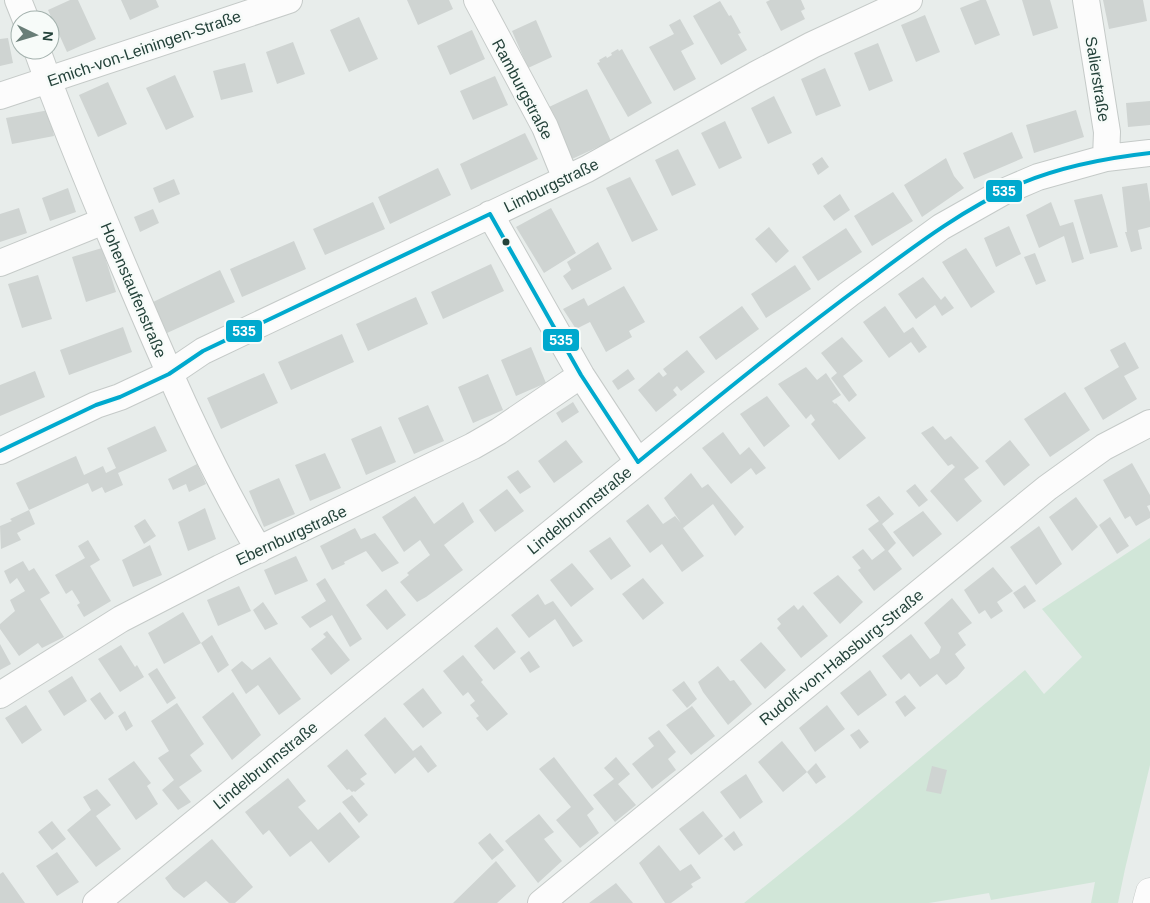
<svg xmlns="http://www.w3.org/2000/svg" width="1150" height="903" font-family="Arial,sans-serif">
	<rect width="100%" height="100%" fill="#e8edeb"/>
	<path fill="#d1e6d8" d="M1150,538V765L1125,869L1118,903H1091L1095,882L991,900L989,893L929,903H744L853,815L1025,670L1044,694L1082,657L1042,609Z"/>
	<path fill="#cfd4d2" d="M70,0H78L96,39L67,52L48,10Z
		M121,0H156L159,7L130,20Z
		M407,0H449L453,9L418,25Z
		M770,0H801L805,9L801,11L805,19L781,31L766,2Z
		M980,0H986L1000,35L975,45L960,8Z
		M1022,0H1050L1058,28L1033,36Z
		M1103,0H1143L1147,21L1109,29Z
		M720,1L729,16L731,15L741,33L738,34L747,50L721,65L693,16Z
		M925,15L940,52L916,62L901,25Z
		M359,17L378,59L349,72L330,30Z
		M680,19L694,44L681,51L696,79L674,91L649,47L674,34L669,25Z
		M536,20L552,57L528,68L512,31Z
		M472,30L485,59L450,75L437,46Z
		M8,38L13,63L0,66V39Z
		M293,42L305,74L277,84L266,52Z
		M878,43L893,81L869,91L854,53Z
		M618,49L619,51L622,49L652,103L628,117L597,63L600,62L599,60L606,56L607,58L612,55L611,53Z
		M245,63L253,92L221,100L213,71Z
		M825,68L841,106L816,116L801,79Z
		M175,75L194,117L166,130L146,88Z
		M495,76L508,105L473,120L460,91Z
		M108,82L127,124L98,137L79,95Z
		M587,89L611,141L572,159L549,107Z
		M774,96L792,133L768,144L751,108Z
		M1150,101V125L1128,127L1126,103Z
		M49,110L54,136L12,144L6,118Z
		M1076,110L1084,137L1034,153L1026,125Z
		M725,121L742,158L719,169L701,133Z
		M1012,132L1023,158L974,179L963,153Z
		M525,133L538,159L471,190L460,164Z
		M678,149L696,185L672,196L655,160Z
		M822,157L829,167L818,175L812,164Z
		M946,158L954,176L964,188L922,217L904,185Z
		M438,168L451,195L390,224L378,197Z
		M630,177L658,230L632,242L606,188Z
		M174,179L180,194L159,203L153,188Z
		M1147,183L1150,202V227L1138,230L1142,249L1131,252L1125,232H1127L1122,187Z
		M68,188L76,212L50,221L42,198Z
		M893,192L913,221L872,246L854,216Z
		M840,194L850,210L834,221L823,206Z
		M1102,194L1118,247L1090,254L1074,200Z
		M373,202L385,229L325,255L313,229Z
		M1051,202L1060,226L1073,222L1084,259L1072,263L1064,236L1039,248L1026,215Z
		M19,208L27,233L0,242V214Z
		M551,208L576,253L544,273L516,227Z
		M153,209L159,223L140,232L134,217Z
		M1009,226L1021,254L996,267L984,238Z
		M769,227L789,251L776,263L755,239Z
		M846,228L862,252L818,281L802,257Z
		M294,241L306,269L242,297L230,269Z
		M598,242L612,269L572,290L563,276L571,270L567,262Z
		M102,248L116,292L86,302L72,257Z
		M966,248L995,292L971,308L942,262Z
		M1035,253L1046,281L1036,285L1024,257Z
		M491,264L504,291L443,319L431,292Z
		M795,265L811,289L766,318L751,294Z
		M220,270L235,302L167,333L153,302Z
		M38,275L52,319L22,328L8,284Z
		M923,277L941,300L945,296L954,308L942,316L935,305L916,319L898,294Z
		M624,286L645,322L629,331L632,337L606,352L590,322L576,329L563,309L584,298L588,306Z
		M416,297L428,324L368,351L356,324Z
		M742,306L759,329L716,360L699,337Z
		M885,306L904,333L913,327L927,347L919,353L911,342L889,358L863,322Z
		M123,327L132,352L69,375L60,350Z
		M342,334L354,362L291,390L278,362Z
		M842,337L863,361L843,376L857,395L849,402L831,378L837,373L821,353Z
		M1125,342L1139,368L1124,376L1137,399L1103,420L1084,388L1119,367L1110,350Z
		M531,347L546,383L516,396L501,360Z
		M687,350L705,372L681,391L677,386L673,390L677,395L656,412L638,390L659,372L663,377L667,374L663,369Z
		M806,367L817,380L826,373L841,395L832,401L835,404L836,403L866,438L839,460L811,424L815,420L811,414L806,419L778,384Z
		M628,369L635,379L618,390L612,381Z
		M35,371L45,397L0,416V385Z
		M264,373L278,403L221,429L207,398Z
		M488,374L503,410L473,423L458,387Z
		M1065,392L1090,430L1050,457L1024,419Z
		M767,396L790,426L764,447L740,414Z
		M573,402L579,412L562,423L556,413Z
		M428,405L444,441L414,454L398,418Z
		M155,426L167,451L118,473L123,485L105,493L102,487L92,492L88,483L29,510L16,483L76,456L84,475L103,466L106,473L116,468L107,448Z
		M381,426L396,462L366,475L351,439Z
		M933,426L945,440L951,436L979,468L964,479L982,501L957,522L930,491L955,467L952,464L948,466L921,433Z
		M723,432L740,455L749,447L766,468L756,475L751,468L731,484L702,448Z
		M566,440L583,462L554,483L538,461Z
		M1010,440L1030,465L1004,486L985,461Z
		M325,453L341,488L310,501L295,465Z
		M1132,463L1150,495V505L1147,506L1150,512V518L1136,526L1130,516L1125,519L1103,480Z
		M197,464L206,484L189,492L186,484L173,490L168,479Z
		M518,470L531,487L520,494L507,477Z
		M691,473L702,488L708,484L744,527L735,536L713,504L683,528L704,556L682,572L662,544L650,553L626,521L648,504L663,524L675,516L681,523L664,498Z
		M279,478L295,514L264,527L249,491Z
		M915,484L928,500L919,507L906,491Z
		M507,489L524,511L495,532L479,510Z
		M415,496L434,524L463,502L474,522L444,545L463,570L426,597L417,602L400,582L409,575L407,573L430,555L420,540L404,552L382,517Z
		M879,496L894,514L882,524L896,543L888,551L902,569L874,591L858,570L861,568L852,557L863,549L872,560L885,550L868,529L879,521L866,505Z
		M1076,497L1098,527L1072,551L1049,517Z
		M205,508L216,539L188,551L178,522Z
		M29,510L35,524L17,533L21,540L1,549L0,526L12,521L10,519Z
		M923,511L942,534L913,557L893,532Z
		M1110,517L1129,546L1117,554L1099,525Z
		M145,519L156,536L144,544L134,526Z
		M1039,526L1062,564L1036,585L1010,547Z
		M355,528L361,539L375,533L399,563L382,572L366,551L344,562L345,564L332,570L320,546Z
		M610,537L631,566L611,580L589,551Z
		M88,540L100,560L90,566L111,601L84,617L77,605L80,603L72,590L66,594L55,575L85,558L78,546Z
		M150,545L162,575L133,587L122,560Z
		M296,556L308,581L275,595L264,570Z
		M23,561L29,571L34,568L50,593L40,599L64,637L42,648L38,643L19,656L0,629V624L15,611L10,600L25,591L17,578L10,584L4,571Z
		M572,563L594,589L571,607L550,580Z
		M993,567L1013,591L997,602L1003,611L991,619L985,610L979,614L964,590Z
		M838,575L863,602L840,624L813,593Z
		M325,578L362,639L350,647L332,615L310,628L301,617L326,601L316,584Z
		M643,578L664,603L643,620L622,594Z
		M1025,585L1036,601L1024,609L1013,593Z
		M239,586L251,611L218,626L207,600Z
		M386,589L406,615L387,630L366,605Z
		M538,594L545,605L553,601L583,641L573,647L555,619L529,638L511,615Z
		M952,598L972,623L958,633L966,645L955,654L965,668L957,677L946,685L937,674L920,687L909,673L901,680L882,656L911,634L930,659L939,653L941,647L924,623Z
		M263,602L278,624L265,630L253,610Z
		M794,605L798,610L803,605L828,636L801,658L777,628L781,624L777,619Z
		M183,612L201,643L164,664L148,633Z
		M497,627L516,652L494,670L474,646Z
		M327,631L350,660L331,675L311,649L326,637L323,634Z
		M212,635L229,665L218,673L201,643Z
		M761,642L786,670L765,689L740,660Z
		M0,644L11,664L0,670Z
		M121,645L135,667L137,665L144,677L120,692L98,659Z
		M529,651L540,667L530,673L520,658Z
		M463,655L483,680L481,682L508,714L487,731L476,718L479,716L470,705L475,701L468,692L463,696L443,671Z
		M270,657L301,699L279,715L258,685L246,694L231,670L242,661L252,670Z
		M718,666L730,681L734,680L752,704L728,725L703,692L698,682Z
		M157,668L176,698L167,704L148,674Z
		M870,670L887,695L858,716L840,693Z
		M72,676L87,701L64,716L48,691Z
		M684,681L697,699L687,708L672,690Z
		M423,688L442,713L423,728L403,704Z
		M100,692L114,713L105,720L90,699Z
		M233,692L261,735L232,760L202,717Z
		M905,695L916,708L905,717L895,702Z
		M177,703L204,744L190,755L202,771L179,787L191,802L178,810L162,790L174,780L158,758L169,751L151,721Z
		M26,705L42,730L22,744L5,718Z
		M827,705L845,729L815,752L799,728Z
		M692,706L715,736L691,755L666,725Z
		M125,711L133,726L126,731L118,716Z
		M385,717L413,751L421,745L437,766L428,773L415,757L395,774L364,735Z
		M859,729L869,742L860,749L850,735Z
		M659,730L676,752L668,759L676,770L652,789L632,764L654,746L648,738Z
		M782,741L807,772L816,763L826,777L816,784L807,772L783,792L758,762Z
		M347,749L367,774L360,779L365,784L355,792L354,791L352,792L349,789L347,790L327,766Z
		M554,757L594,809L587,815L599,833L580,848L556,820L571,807L539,769Z
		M616,757L630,774L618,784L636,805L615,822L593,795L614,779L604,768Z
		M134,761L151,783L147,786L158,804L136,820L108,779Z
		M932,766L947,770L941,794L926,791Z
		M746,774L763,802L740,819L720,792Z
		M288,778L306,801L298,807L318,830L340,812L360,837L329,863L311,841L290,857L269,830L263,835L245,812Z
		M97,789L111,805L96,816L121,849L96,867L67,830L91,810L83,797Z
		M352,795L368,815L359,823L342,802Z
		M703,811L723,836L699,855L679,829Z
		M539,814L554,832L544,839L562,861L538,883L505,841Z
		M52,821L66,839L52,850L38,832Z
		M734,831L743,845L734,851L724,839Z
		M490,833L504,850L492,860L478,843Z
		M212,839L253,887L235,903H229L206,881L184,898L173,889L165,878Z
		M659,845L680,871L691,864L701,878L691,884L693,887L671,903H665L639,863Z
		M57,852L79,882L57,896L36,866Z
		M496,861L516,886L497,903H453Z
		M3,872L25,903H0V874Z
		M616,883L633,903H589Z"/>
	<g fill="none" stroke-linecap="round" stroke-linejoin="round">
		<defs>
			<path id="minor" d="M18,0L26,20
				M477,0L545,127L566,179
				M1086,0L1107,132L1106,158
				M37,50C65,128 97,204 129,279C168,371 208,464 259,550
				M0,96L289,0
				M490,214L581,375L638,462
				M0,263L104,221
				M0,451L96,405L120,397L169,374L203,351L587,169L755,75L812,45L909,0
				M0,695L121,619L220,568L473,446L499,431L581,375
				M96,903L718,397L849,294L941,227L1003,192L1038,177L1106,158L1150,153
				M541,903L1047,488L1104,447L1150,423"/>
			<path id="tertiary" d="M1147,903L1150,892"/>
		</defs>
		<use href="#minor" stroke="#c5cac8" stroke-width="28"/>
		<use href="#tertiary" stroke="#c5cac8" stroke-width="29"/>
		<use href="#minor" stroke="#fcfcfc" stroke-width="26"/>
		<use href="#tertiary" stroke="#fcfcfc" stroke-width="28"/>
		<defs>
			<path id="bus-1" d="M490,214L581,375L638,462
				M0,451L96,405L120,397L169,374L203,351L490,214
				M638,462C714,400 790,338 869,280C917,244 966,207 1022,183C1063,166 1106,158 1150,153"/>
		</defs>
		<use href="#bus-1" stroke="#f7fbf9" stroke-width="8"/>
		<use href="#bus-1" stroke="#00a9ce" stroke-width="4"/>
	</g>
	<circle fill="#24423a" stroke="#f7fbf9" stroke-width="2" cx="506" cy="242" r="4.5"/>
	<g text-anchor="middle" stroke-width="5" stroke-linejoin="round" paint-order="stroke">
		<g font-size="16" fill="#24423a" stroke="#f7fbf9">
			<text transform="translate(144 48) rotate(-19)" y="6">Emich-von-Leiningen-Straße</text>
			<text transform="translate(1098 79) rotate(81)" y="6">Salierstraße</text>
			<text transform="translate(523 89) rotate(62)" y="6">Ramburgstraße</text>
			<text transform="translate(551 185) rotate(-26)" y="6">Limburgstraße</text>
			<text transform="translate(134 290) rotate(67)" y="6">Hohenstaufenstraße</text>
			<text transform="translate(579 510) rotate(-39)" y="6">Lindelbrunnstraße</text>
			<text transform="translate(291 535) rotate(-25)" y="6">Ebernburgstraße</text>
			<text transform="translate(841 657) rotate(-39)" y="6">Rudolf-von-Habsburg-Straße</text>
			<text transform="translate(265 765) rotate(-39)" y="6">Lindelbrunnstraße</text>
		</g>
	</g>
	<g stroke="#f7fbf9" stroke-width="2">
		<rect x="985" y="179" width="38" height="24" rx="5" fill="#00a9ce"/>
		<rect x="225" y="319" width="38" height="24" rx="5" fill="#00a9ce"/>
		<rect x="542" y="328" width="38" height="24" rx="5" fill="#00a9ce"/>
	</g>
	<g font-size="14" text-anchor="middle" font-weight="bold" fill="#fff">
		<text x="1004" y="196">535</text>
		<text x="244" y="336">535</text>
		<text x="561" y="345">535</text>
	</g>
	<g transform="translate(35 35) rotate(95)"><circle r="24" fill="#f7fbf9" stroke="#a3b1ad"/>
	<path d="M0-4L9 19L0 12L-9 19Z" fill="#697e78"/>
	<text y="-8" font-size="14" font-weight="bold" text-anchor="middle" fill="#24423a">N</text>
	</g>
</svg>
